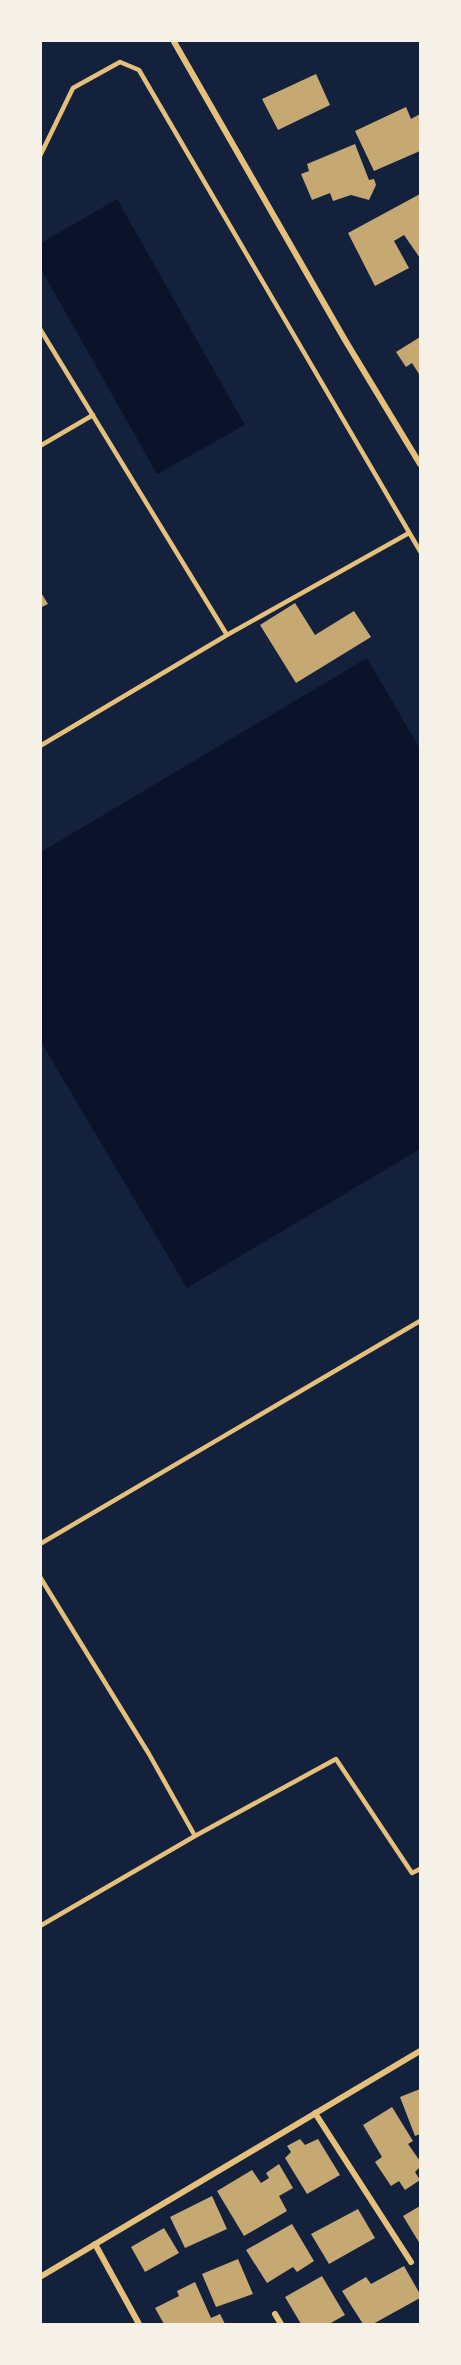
<svg xmlns="http://www.w3.org/2000/svg" width="461" height="2365" font-family="Manrope,sans-serif">
	<rect width="100%" height="100%" fill="#14213d"/>
	<path fill="#0b132b" d="M117,199L245,425L157,474L41,269V243Z
		M367,658L420,749V1149L187,1288L41,1042V852Z"/>
	<path fill="#c6a872" d="M316,74L330,105L278,130L262,99Z
		M406,107L411,119L420,114V151L374,171L355,131Z
		M355,144L369,180L374,179L376,185L369,200L351,195L333,201L330,193L312,200L301,174L309,171L307,164Z
		M420,194V258L404,235L394,241L409,268L375,286L348,233Z
		M420,337V373L419,374L412,363L406,367L396,352Z
		M40,591L48,604L40,608Z
		M295,603L315,635L354,611L371,637L296,683L260,625Z
		M420,2089V2134L415,2136L400,2097Z
		M392,2107L413,2141L408,2144L420,2161V2167L415,2172L420,2180L405,2190L399,2181L391,2186L375,2162L382,2157L363,2125Z
		M300,2139L305,2145L318,2139L340,2175L307,2194L285,2158L291,2152L287,2146Z
		M279,2164L293,2188L279,2196L287,2211L244,2236L217,2191L252,2170L261,2183L269,2178L266,2173Z
		M212,2196L227,2229L185,2248L170,2217Z
		M420,2206V2244L403,2216Z
		M358,2209L375,2238L329,2264L311,2234Z
		M292,2224L314,2261L297,2272L293,2267L267,2283L246,2250Z
		M164,2228L179,2253L145,2272L131,2247Z
		M238,2259L253,2294L216,2307L202,2274Z
		M404,2266L420,2294V2298L373,2324H363L342,2291L366,2277L371,2284Z
		M322,2276L345,2315L329,2324H301L285,2297Z
		M195,2282L211,2318L220,2314L225,2324H164L155,2308L179,2296L177,2291Z"/>
	<g fill="none" stroke-linecap="round" stroke-linejoin="round">
		<path stroke="#e5c07b" stroke-width="4.5" d="M40,156L73,88L120,62L139,70L420,551
			M40,329L227,635
			M40,446L93,415
			M40,746L227,635L409,533
			M40,1544L420,1321
			M40,1577L149,1754L195,1836
			M40,1926L195,1836L336,1759L412,1873L420,1869"/>
		<path stroke="#e5c07b" stroke-width="6" d="M173,40L345,340L420,464
			M315,2113L411,2262
			M95,2244L139,2324
			M40,2277L420,2051
			M275,2314L281,2324"/>
	</g>
	<rect width="461" height="2365" fill="none" stroke="#f6f1e7" stroke-width="84"/>
</svg>
